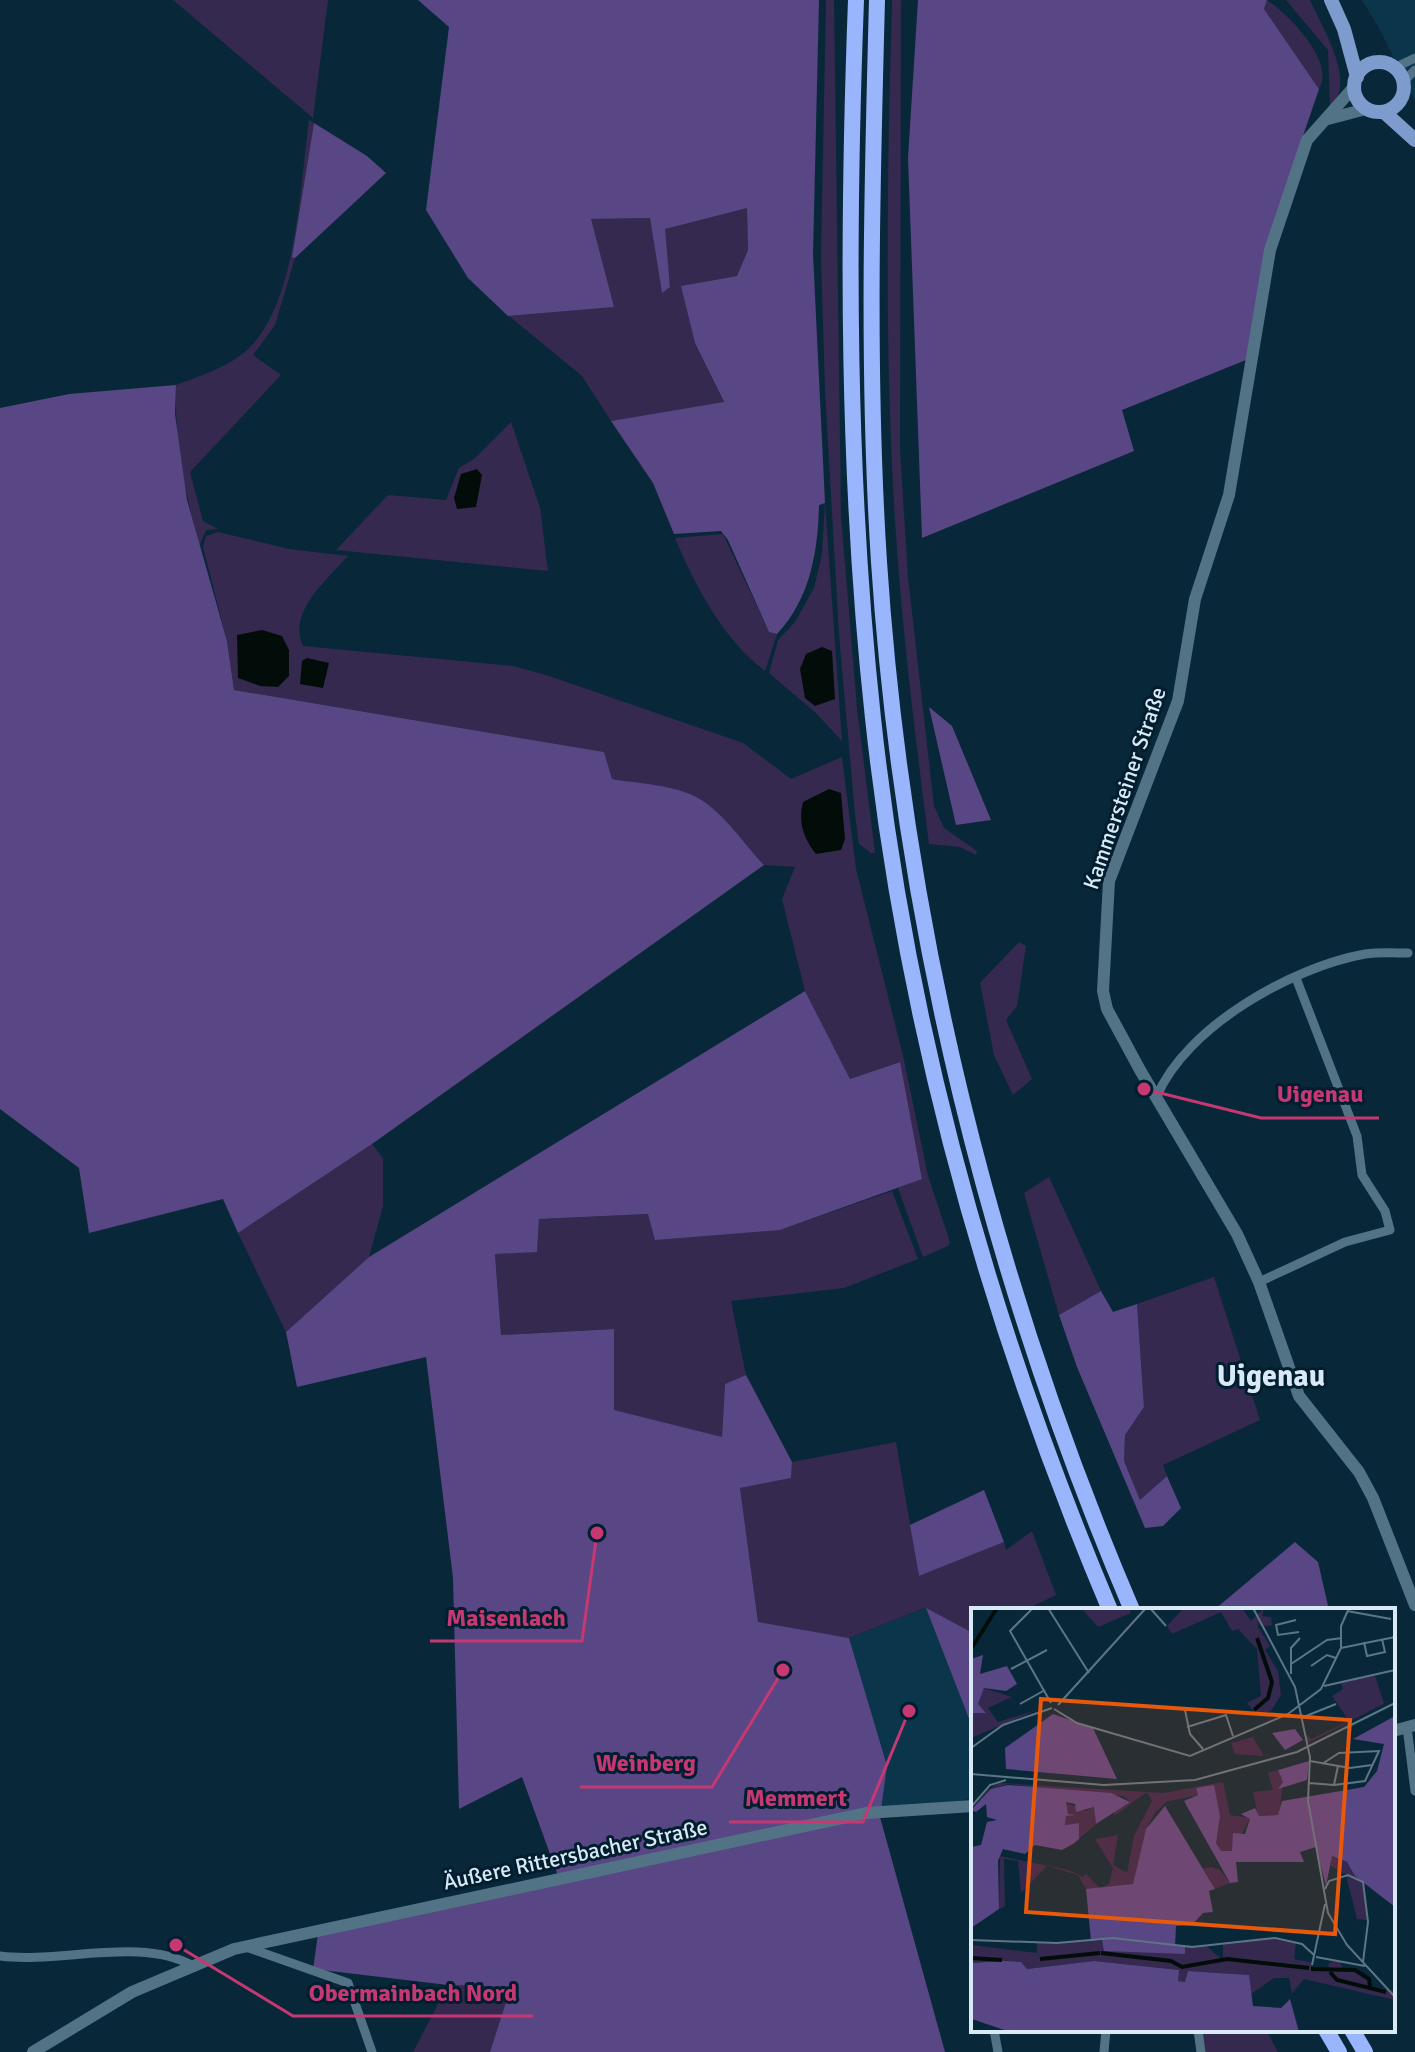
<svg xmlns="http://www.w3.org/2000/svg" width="1415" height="2052" font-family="Signika,sans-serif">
	<rect width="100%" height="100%" fill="#082839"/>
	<path fill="#0a354a" d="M1362,0H1415V101L1379,28Z
		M926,1608L973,1729V1798L880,1817L849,1638Z"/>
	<path fill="#352950" d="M173,0H328L313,118Z
		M826,0H834L841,516L857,708L875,853H871L859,844L855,814L839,635L825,390L821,256Z
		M892,0H901L900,450L908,577L934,806L944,828L977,851L976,855L960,847L929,844C916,741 903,639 896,535C884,357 887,178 892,0Z
		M1267,0C1288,14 1336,62 1319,89L1264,9Z
		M1286,0H1310C1321,26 1358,82 1330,107L1328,50Z
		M309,120L314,123L292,256L295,258L275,325L253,355L281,375L190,472L203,521L218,529L206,530L199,547C186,494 174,440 176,385C200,376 229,367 248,349C297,303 300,185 309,120Z
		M747,207L748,250L737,276L682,286L695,343L724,403L611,421L582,376L509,316L613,307L590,219L650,218L662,292L670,286L664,229Z
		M511,422L540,508L548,571L336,550L388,495L446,500L459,468L474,459Z
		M825,503L842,741L816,713L769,673L778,640L795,622L814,588L822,554Z
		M218,532L289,549L348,556C327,580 287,612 303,646L513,666L549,676L743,743L791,779L842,757L856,869L904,1060L928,1176L950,1242L948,1246L923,1257L898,1188L922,1178L899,1062L850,1079L805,991L782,899L795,867L764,865L712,808L670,788L612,779L603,752L234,690L227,641L203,547L206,536Z
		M723,534L769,632L777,634L765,671C722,638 696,587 675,538Z
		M1019,942L1026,946L1017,1006L1006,1020L1032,1079L1013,1095L994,1055L980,983Z
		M372,1144L383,1158V1206L369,1257L286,1332L238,1233Z
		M1049,1177L1101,1291L1059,1315L1024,1193Z
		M892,1191L918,1259L844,1288L731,1301L746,1375L725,1384L722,1438L613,1410L614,1329L501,1335L495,1254L537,1251L539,1219L649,1214L780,1230Z
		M1214,1277L1260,1420L1163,1465L1167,1476L1140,1500L1124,1462L1125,1435L1144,1407L1137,1304Z
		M896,1442L919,1576L1004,1542L1006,1550L1032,1531L1056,1595L1025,1610H973V1633L925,1608L849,1638L758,1623L740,1488L791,1478L792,1462Z
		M448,1985L512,1987L490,2052H413Z
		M1200,2030H1266L1278,2052H1204Z"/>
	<path fill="#594684" d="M418,0H819L813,254L825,503L819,505C818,552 810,599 777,634L769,632L728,540L721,531L674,534L653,483L611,421L724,402L695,343L681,286L737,276L748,250L747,208L665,229L670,287L662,293L650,218L591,219L614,307L508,316L468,278L426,210L449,27Z
		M918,0H1267L1264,9L1319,89L1274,221L1246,360L1122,410L1134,451L922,538L908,158Z
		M314,123L367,156L386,173L295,258L292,257Z
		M176,385L175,414L187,500L227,641L234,690L604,752L612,779C640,784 672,784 698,798C723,812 744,844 764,865L372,1144L238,1233L223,1199L89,1233L79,1168L0,1109V408L69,394Z
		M929,707L952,726L991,820L956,825Z
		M805,991L850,1079L900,1062L922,1179L780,1230L655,1240L648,1214L539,1219L537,1252L495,1254L501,1335L614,1329V1410L722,1437L725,1384L746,1375L792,1462L791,1478L740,1488L758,1622L849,1638L887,1766L880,1817L945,2052H490L511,1987L448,1985L313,1969L318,1934L561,1884L522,1777L459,1809L453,1578L426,1357L297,1387L286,1332L369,1257Z
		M1101,1291L1113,1312L1137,1304L1144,1407L1125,1435L1124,1461L1140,1500L1167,1476L1181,1508L1163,1526L1145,1528L1077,1367L1059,1315Z
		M984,1490L1004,1542L919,1576L910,1525Z
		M1295,1542L1318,1562L1329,1610H1214Z
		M926,1608L973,1633V1729Z"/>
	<path fill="#020d0a" d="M477,469L482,475L476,507L457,509L454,498L461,474Z
		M262,630L282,636L289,650V676L278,687L260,686L238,678L237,635Z
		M822,647L832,651L835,699L815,706L805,698L800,669L806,654Z
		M307,658L329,663L323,688L300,684L302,661Z
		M829,789L841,793L845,839L841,850L816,854C803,838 798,821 803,802Z"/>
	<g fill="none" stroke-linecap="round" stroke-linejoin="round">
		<path stroke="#527286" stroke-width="9" d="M1394,68L1415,58
			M1403,82L1415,70
			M1157,1096C1186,1027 1292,967 1365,954C1379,952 1394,953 1408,953
			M1259,1282L1345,1242L1390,1230L1385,1211L1362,1175L1357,1136L1296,978
			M1407,1727L1415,1791
			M246,1947L348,1983L372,2052
			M0,1956C59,1964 141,1936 193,1966
			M994,2030L998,2052
			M1198,2030L1201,2052
			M1104,2052L1106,2030"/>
		<path stroke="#527286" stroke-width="12" d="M1354,87L1307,140L1270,250L1229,495L1195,599L1178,701L1109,881L1103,991L1107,1009L1140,1070L1237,1234L1259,1282L1299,1396L1359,1472L1373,1498L1415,1605
			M1328,119L1366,109
			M1393,1731L1415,1725
			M33,2052L132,1992L234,1949L866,1813L973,1806"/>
		<path stroke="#7d9bcd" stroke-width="14" d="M1331,0L1344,29L1357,77
			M1354 87a25 25 0 1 1 50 0a25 25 0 1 1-50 0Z
			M1384,112L1415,140"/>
		<path stroke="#99b6fc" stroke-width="16" d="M856,0C847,240 847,479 873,718C906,1025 990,1326 1110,1610
			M877,0C872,187 867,375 879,562C903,923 990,1278 1132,1610
			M1326,2030L1339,2052
			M1352,2030L1365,2052"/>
	</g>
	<g text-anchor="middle" stroke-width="6" stroke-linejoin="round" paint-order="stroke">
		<g font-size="22" fill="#d9eaf6" stroke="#001e2f">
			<text transform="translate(1124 788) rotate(-71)" y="8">Kammersteiner Straße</text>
			<text transform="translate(575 1854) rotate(-12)" y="8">Äußere Rittersbacher Straße</text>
		</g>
		<g font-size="30" font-weight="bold" fill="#d9eaf6" stroke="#001e2f">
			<text x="1271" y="1386">Uigenau</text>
		</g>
	</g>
	<g transform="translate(971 1608)">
		<rect width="424" height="424" fill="#082839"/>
		<path d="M110,0H158L160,5L127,19ZM213,0H271L280,13L293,0L291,8L300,9L301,17L291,19L287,14V19L299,38L294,42L307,63L310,87L300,103L286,107L276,95L290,88L286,41L267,21L261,23L250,4L201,26L196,18ZM404,68L413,95L424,90L337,135L335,127L340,131L378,113L361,88L372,81L369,73ZM13,80L41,89L17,100L27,114L66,102L0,130V105H15L7,96ZM282,129L293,148L264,146L260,135ZM307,162L312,174L308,207L287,208L282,184L302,182L297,165ZM252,174L259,207L279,210L262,243H249L244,236L249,208L242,178L225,180L227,187L195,194L184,205L175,221L162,276L132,281H115L107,267L76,258L50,285L47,253L33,251L34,298L28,301L29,248L97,262L107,266L111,269L115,266L129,280L138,276L142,260L124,231L147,227L142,257L156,265L163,228L181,193L176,184L143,208V201L159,193L152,188L37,176L20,181L9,198L0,202L17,182L29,175L192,185ZM94,194L114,203L123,199L125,216L108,231V215L94,217L95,208L105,207L97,206ZM360,248L376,254L391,273L396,312L386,311L375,267L359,257ZM241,259L249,262L259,275L244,281L232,260ZM290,330L325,335L323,351L342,355L340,360L357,362L358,355L368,352L373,364L384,362L396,369L399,378L424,383V392L333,371L321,385L318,370H303L280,386L277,367L217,363L215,374L206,373L208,362L123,353L56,361L32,353L0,355V337L66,345V335L120,332L235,338L252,352V335Z" fill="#352950"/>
		<path d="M12,47L9,66L36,58L46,76L35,83L13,80L7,96L15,105H0V51ZM82,106L122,120L146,171L35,161L34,140ZM424,108V299L384,268L376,254L361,248L355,278L345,239L329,244L333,254H265L267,274L259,275L213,193L227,187L225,180L243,177L249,208L245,235L250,243H261L262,225L274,226L279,211L270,206L284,200L288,208L307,207L311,193L393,179L406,163L413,136L382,131ZM324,121L332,132L314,142L301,125ZM338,153L336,172L307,181L312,174L307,162ZM37,177L140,185L159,194L125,216L123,199L105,204L104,196L95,194L97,206L106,207L95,208L94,217L108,215V231L102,236L91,242L64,237L54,246L32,241L27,253L28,301L0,320V239L10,237L16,214L26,212L16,209L15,196L5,204L0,202L20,181ZM194,198L244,281L238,283L242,304L232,305L221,317L205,318L204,338L214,339V346L133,343L131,331L120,333L115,281L162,276L175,221ZM32,353L50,354L56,361L123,353L208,362L207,373L214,374L217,363L278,367L282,398L310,400L319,391L328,424H39L1,411L0,424V355Z" fill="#594684"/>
		<path fill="none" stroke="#020d0a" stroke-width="4" d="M0,41L26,0M283,102L297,90L301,74L286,30M130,345L200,353L211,359L256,351L338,360M0,350L31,352M69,351L129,345M340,361L384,362L398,371L399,378M359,364L366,372L415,384"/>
		<path fill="none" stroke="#5c7685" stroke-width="2" d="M62,0L39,23L80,95M77,0L118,65M179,0L195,18M282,0L324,79L339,149L337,193L357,305L376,337L424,389M376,3L420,11M325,12L305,17L307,27L328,24M393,34L396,48L414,44L411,31M370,40L424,29M320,56L356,32L371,30M340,58L356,47L365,50M40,61L76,42M320,66V40L329,30M353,78L424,62M49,96L74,82M87,97L175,0M83,101L106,115L219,148L317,106L350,81L370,40V18L378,0M214,102L219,126L232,141M330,110L365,96M216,119L255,107L262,128M0,140L32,117L81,100M339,153L379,160L401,157M351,156L368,145L408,143L394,173L363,177L367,158M0,166L133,177L224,172L326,144L424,95M338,175L363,177M0,199L19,177L35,172M354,281L358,273L377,267L392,274L397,314L392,354M0,332L86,335L142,330L221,339L304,330L331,336L343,347M345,349L394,358M341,357L354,296"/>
		<path fill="#e8590c" fill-opacity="0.15" stroke="#e8590c" stroke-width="4" d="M70,91L379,112L364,326L55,304Z"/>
		<rect width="424" height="424" fill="none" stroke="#d9eaf6" stroke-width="4"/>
	</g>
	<path fill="none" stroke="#c53872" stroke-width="3" d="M1144 1089L1261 1118H1379M597 1533L582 1641H430M783 1670L712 1787H580M909 1711L863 1822H729M176 1945L293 2016H533"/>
	<g fill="#c53872" stroke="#001e2f" stroke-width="3">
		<circle cx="1144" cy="1089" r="8"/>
		<circle cx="597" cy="1533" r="8"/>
		<circle cx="783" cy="1670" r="8"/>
		<circle cx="909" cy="1711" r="8"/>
		<circle cx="176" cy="1945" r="8"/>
	</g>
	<g font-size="24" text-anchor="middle" font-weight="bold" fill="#c53872" stroke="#001e2f" stroke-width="6" stroke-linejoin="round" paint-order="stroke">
		<text x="1320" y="1102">Uigenau</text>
		<text x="506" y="1626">Maisenlach</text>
		<text x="646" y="1771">Weinberg</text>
		<text x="796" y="1806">Memmert</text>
		<text x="413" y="2001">Obermainbach Nord</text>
	</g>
</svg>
